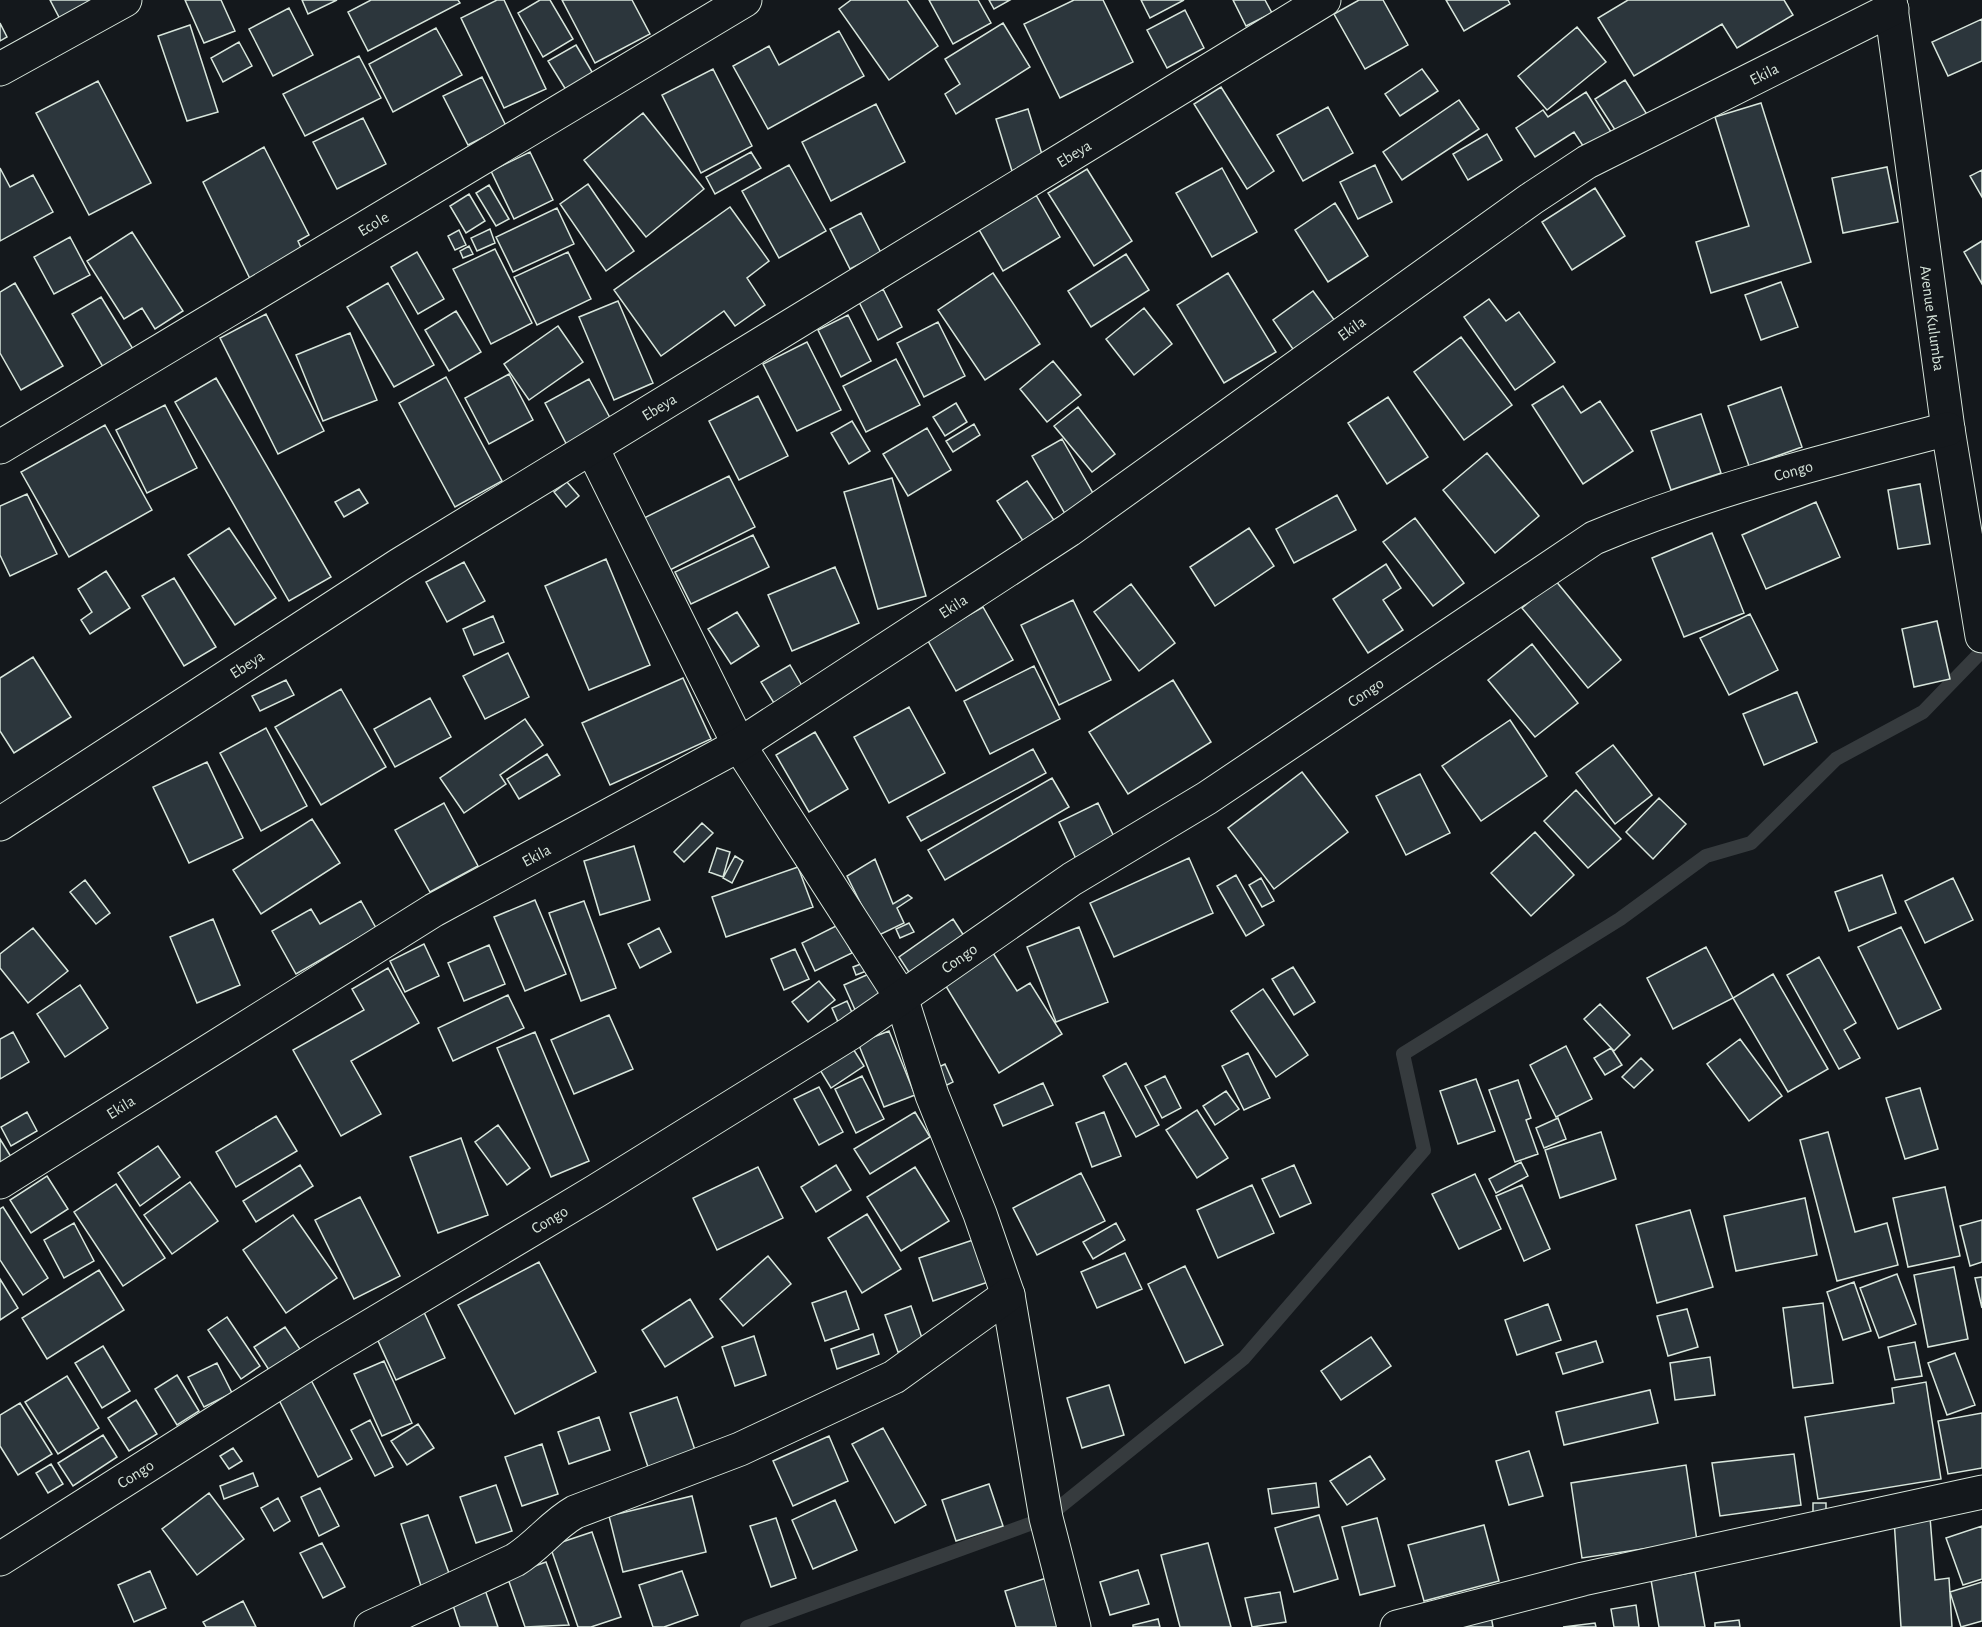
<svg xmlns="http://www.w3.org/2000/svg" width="1982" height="1627" font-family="'Alegreya Sans',sans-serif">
	<rect width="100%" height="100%" fill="#14181c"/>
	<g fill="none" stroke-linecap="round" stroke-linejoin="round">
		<path stroke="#363b3e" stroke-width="14" d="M747,1627L1046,1518L1244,1358L1424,1150L1403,1054L1620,919L1706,856L1751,843L1836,759L1923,712L1982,651"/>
	</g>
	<path fill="#2c363c" stroke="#d8e6dc" stroke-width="1.5" d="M50,0H102L61,21Z
		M185,0H221L235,31L204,43Z
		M302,0H337L308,14Z
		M371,0H458L460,3L368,51L348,12Z
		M497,0H504L546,89L504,108L461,18Z
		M540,0H550L573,39L543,57L518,13Z
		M562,0H632L650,34L595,63Z
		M851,0H907L938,46L889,80L839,9Z
		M929,0H978L991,23L953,44Z
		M989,0H1010L994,9Z
		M1074,0H1103L1133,62L1060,98L1024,24Z
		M1141,0H1184L1150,18Z
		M1233,0H1265L1272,13L1246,26Z
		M1359,0H1383L1408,45L1365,69L1334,14Z
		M1446,0H1508L1510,4L1464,31Z
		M1628,0H1784L1793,15L1737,48L1722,24L1634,76L1598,18Z
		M289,8L313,55L273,76L249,29Z
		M1185,10L1204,48L1167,68L1147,30Z
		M1982,19V61L1948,76L1932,42Z
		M0,23L7,37L0,41Z
		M1003,23L1030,67L956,114L945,94L960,84L945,59Z
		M190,25L218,112L187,121L158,36Z
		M1577,27L1606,62L1547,110L1518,76Z
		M436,28L462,75L393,112L369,64Z
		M839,31L864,76L768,129L733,66L769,46L779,65Z
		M239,42L252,66L223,82L211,58Z
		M576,45L598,82L571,98L548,61Z
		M359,56L381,98L305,136L283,94Z
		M713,69L752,146L701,173L662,95Z
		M1422,69L1438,91L1400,116L1385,94Z
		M482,77L506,126L468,145L443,96Z
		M1625,80L1648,116L1619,136L1595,99Z
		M98,81L151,183L89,215L36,113Z
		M1221,87L1274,171L1247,189L1194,104Z
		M1586,92L1613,135L1587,152L1574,132L1535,157L1516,128L1543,110L1548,117Z
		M1459,100L1479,129L1402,180L1383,152Z
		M1761,103L1811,262L1711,293L1696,242L1749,226L1715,117Z
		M876,104L905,162L831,201L802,142Z
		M1328,107L1353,153L1303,181L1277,135Z
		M1028,109L1044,161L1012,171L996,119Z
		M643,113L704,189L646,237L584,160Z
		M363,118L386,164L337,189L313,142Z
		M1487,134L1502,160L1468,180L1453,154Z
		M264,147L309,235L298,241L306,259L254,287L203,182Z
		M530,152L553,200L514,219L491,171Z
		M751,152L761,168L715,194L706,177Z
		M789,165L826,231L779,258L742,191Z
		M1375,165L1392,202L1358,219L1340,182Z
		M1887,167L1898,222L1843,233L1832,178Z
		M0,168L10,187L33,175L53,212L0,241Z
		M1222,168L1257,232L1212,257L1176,193Z
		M1087,169L1132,241L1094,266L1048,193Z
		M1982,170V197L1970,176Z
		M588,184L634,251L606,271L560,204Z
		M489,185L509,219L496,226L476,193Z
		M1595,188L1625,236L1572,270L1542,222Z
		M469,194L485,221L466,233L450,206Z
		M1036,195L1060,237L1003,271L978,228Z
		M1335,203L1368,256L1328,282L1295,230Z
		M730,207L769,261L747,278L765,305L735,326L724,311L661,356L614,290Z
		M557,208L574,244L513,272L496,237Z
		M861,213L881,253L850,269L830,229Z
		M490,229L495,243L477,251L471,238Z
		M459,230L466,245L455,250L448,236Z
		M132,232L183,311L155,329L142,308L124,319L87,261Z
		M70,237L90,275L54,294L34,257Z
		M1982,241V284L1964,252Z
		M469,246L473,254L463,258L460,251Z
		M495,249L532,323L491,344L453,269Z
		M417,252L444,299L418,314L391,267Z
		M568,252L591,299L537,325L514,277Z
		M1126,254L1149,290L1091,327L1068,291Z
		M993,273L1040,344L985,380L938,310Z
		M1228,273L1276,352L1224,383L1177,305Z
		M1781,282L1798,327L1761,340L1745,295Z
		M15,283L63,366L21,390L0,353V292Z
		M388,283L434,365L394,387L347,307Z
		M883,289L902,327L878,340L859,302Z
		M1313,291L1338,325L1297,355L1273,320Z
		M101,297L133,349L103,367L72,314Z
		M1489,299L1506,321L1519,312L1555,362L1515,390L1464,317Z
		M618,301L653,383L614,400L579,317Z
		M1144,308L1172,344L1134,375L1106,339Z
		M456,311L481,352L449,371L425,330Z
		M266,314L324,431L278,454L220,338Z
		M848,315L871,361L841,377L818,330Z
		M938,322L965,376L924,397L897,343Z
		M558,326L583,362L529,400L504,364Z
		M350,333L377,400L323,421L296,355Z
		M1461,337L1512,405L1464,440L1414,372Z
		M807,342L841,410L797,431L763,364Z
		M896,359L920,405L866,432L843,386Z
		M1053,361L1081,395L1047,422L1020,389Z
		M509,374L533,420L489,444L465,398Z
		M446,377L502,481L455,507L399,403Z
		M216,378L331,577L289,601L175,402Z
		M589,379L615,427L570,451L545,403Z
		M1563,386L1581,413L1600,401L1633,451L1583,484L1532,405Z
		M1781,387L1802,447L1749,466L1728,406Z
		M758,396L788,456L739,480L709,421Z
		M1388,397L1428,457L1387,484L1348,423Z
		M956,403L967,422L945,436L933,417Z
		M165,405L197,468L147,493L116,430Z
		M1078,407L1115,454L1092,472L1054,426Z
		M1701,414L1721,473L1671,490L1651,431Z
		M852,421L870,451L849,464L831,433Z
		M974,424L980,435L953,452L946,441Z
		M105,425L152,510L69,557L21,472Z
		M927,428L951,470L908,496L883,454Z
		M1062,439L1098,502L1068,519L1032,456Z
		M1487,453L1539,516L1495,553L1443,490Z
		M729,476L755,527L668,571L642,519Z
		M892,478L926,596L878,609L844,492Z
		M1027,481L1058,526L1027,547L997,501Z
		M567,482L579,496L566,507L554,492Z
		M1920,484L1930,544L1898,549L1888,490Z
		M359,489L368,503L344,517L335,502Z
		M27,494L57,554L10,576L0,555V506Z
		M1337,495L1356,530L1294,563L1276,529Z
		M1816,502L1840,557L1766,589L1742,535Z
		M1415,518L1464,583L1433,606L1383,542Z
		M229,528L276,598L235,625L188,555Z
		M1249,528L1274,566L1215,606L1190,567Z
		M1712,533L1744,613L1684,637L1652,558Z
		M753,535L769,567L691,604L675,572Z
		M606,559L650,665L589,690L545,586Z
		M464,562L485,601L447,622L426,582Z
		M1386,564L1401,588L1383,600L1403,630L1368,653L1333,599Z
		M835,567L859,623L792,651L768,595Z
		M106,571L130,608L90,634L81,620L92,612L78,589Z
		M174,578L216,647L184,666L142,596Z
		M1555,580L1621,660L1588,688L1522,608Z
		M1131,584L1175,643L1139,671L1094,612Z
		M1073,600L1111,680L1059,705L1021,625Z
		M983,607L1013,660L956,691L927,639Z
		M737,612L759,646L731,664L708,629Z
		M1750,614L1778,670L1729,695L1700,638Z
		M493,616L504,642L474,655L463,629Z
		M1937,621L1950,679L1914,687L1902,629Z
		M1532,644L1578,703L1535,737L1488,680Z
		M508,653L529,697L485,719L463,676Z
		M33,657L71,717L14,753L0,731V678Z
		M790,665L805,691L777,708L761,682Z
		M1034,666L1060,719L990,754L964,701Z
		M683,678L711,739L610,785L582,723Z
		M286,680L294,695L260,711L252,696Z
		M1173,680L1211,742L1128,794L1089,732Z
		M341,689L386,767L321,805L275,727Z
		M1797,692L1817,742L1764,765L1743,714Z
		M430,698L451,737L395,767L374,729Z
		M909,707L945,773L889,803L854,737Z
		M525,719L543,745L500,775L506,784L464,813L440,778Z
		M1510,720L1547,776L1481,821L1442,766Z
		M266,728L307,806L261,831L220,753Z
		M815,732L848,789L809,812L776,755Z
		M1613,745L1652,795L1615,824L1576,773Z
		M1033,749L1046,773L921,841L907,817Z
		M547,754L560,775L519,799L507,779Z
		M207,762L243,838L189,863L153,787Z
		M1302,772L1348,832L1274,889L1228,828Z
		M1420,774L1450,833L1406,855L1376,796Z
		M1052,778L1069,807L945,880L928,850Z
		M1576,790L1621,839L1588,868L1544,821Z
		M1659,798L1686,824L1653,859L1626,832Z
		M444,803L478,866L430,892L395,830Z
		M1098,803L1116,841L1076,859L1059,822Z
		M312,819L340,863L261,914L233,870Z
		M702,823L713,833L684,862L674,852Z
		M1535,832L1574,875L1531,916L1491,873Z
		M634,846L650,900L600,915L584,861Z
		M717,848L730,852L723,877L709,872Z
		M735,856L743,861L732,883L723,878Z
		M1189,858L1213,913L1114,957L1090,903Z
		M875,859L893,904L908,895L912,898L897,908L904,923L877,936L847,876Z
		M798,867L813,907L726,937L712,897Z
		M1236,875L1264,925L1246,936L1217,886Z
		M1882,875L1896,913L1849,931L1835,892Z
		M1261,878L1274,901L1262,907L1249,885Z
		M1953,878L1973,920L1925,943L1905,901Z
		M85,880L110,913L96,924L70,892Z
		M535,900L566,974L525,991L494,917Z
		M361,901L376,928L296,974L272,931L311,909L320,924Z
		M584,901L616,988L581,1001L549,913Z
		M213,919L240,985L197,1003L170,937Z
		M953,919L968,942L914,980L899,957Z
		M909,923L914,932L900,938L896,929Z
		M838,925L852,953L815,971L802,943Z
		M1079,927L1108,1002L1056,1022L1027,947Z
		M1901,927L1941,1009L1898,1029L1858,947Z
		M33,928L68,971L28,1003L0,968V954Z
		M659,928L671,952L640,968L628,944Z
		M424,944L439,976L405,992L390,961Z
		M489,945L505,984L464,1001L448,963Z
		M1706,947L1733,998L1673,1029L1647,978Z
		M795,949L809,979L784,990L771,959Z
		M993,953L1017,991L1030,983L1062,1034L999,1073L944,983Z
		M1819,957L1856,1023L1844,1030L1860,1058L1839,1069L1787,975Z
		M866,962L869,970L856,975L853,967Z
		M1293,967L1315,1002L1294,1015L1272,979Z
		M388,968L419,1023L351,1061L381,1114L341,1136L293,1050L364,1010L352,989Z
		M871,973L883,1000L856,1012L844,985Z
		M1773,974L1828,1069L1788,1092L1733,998Z
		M819,981L835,1000L808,1022L792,1002Z
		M80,985L108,1028L65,1057L37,1014Z
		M1263,989L1308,1055L1276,1077L1231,1011Z
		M508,995L524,1028L453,1061L438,1028Z
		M847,1001L853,1015L838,1022L832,1008Z
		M1600,1004L1630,1035L1614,1051L1584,1019Z
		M609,1015L633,1069L574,1094L551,1040Z
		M889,1031L915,1095L884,1107L858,1043Z
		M13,1032L29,1062L0,1079V1039Z
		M535,1032L589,1161L551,1177L497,1048Z
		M1740,1039L1782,1096L1749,1121L1707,1064Z
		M850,1044L864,1066L831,1088L817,1065Z
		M1566,1046L1592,1099L1556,1117L1530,1065Z
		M1611,1048L1622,1065L1605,1075L1594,1058Z
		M1248,1053L1270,1098L1244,1110L1222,1066Z
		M1641,1058L1653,1070L1634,1088L1622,1077Z
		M1126,1063L1159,1125L1136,1137L1103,1076Z
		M945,1064L953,1082L939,1089L930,1071Z
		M862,1076L884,1119L856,1133L835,1089Z
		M1165,1076L1181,1108L1162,1118L1145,1086Z
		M1476,1079L1495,1131L1458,1144L1440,1091Z
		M1518,1080L1531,1118L1526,1120L1538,1154L1515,1162L1489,1090Z
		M1043,1083L1053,1105L1003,1126L994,1105Z
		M819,1087L843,1132L819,1145L794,1099Z
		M1920,1088L1938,1149L1905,1159L1886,1098Z
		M1226,1091L1239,1109L1215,1125L1203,1106Z
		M1197,1110L1228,1158L1197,1178L1166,1130Z
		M27,1112L37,1131L11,1146L1,1127Z
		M915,1112L930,1137L870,1174L854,1149Z
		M1104,1112L1121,1156L1092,1167L1076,1123Z
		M276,1116L297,1151L236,1187L216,1152Z
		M1558,1118L1566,1139L1544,1148L1536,1128Z
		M498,1125L530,1168L507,1185L475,1142Z
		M1601,1132L1616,1179L1560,1198L1545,1150Z
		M1828,1132L1855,1232L1887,1223L1898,1265L1837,1281L1800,1140Z
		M461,1138L488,1215L438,1233L410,1157Z
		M0,1139L13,1160L0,1168Z
		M158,1146L180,1177L140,1206L118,1173Z
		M1521,1162L1528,1176L1496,1193L1489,1179Z
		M300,1165L313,1186L256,1222L243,1201Z
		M836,1165L851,1190L816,1212L801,1187Z
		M1294,1165L1311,1203L1280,1217L1262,1179Z
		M758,1167L783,1218L717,1250L693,1198Z
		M915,1167L949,1221L901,1251L867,1197Z
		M1081,1173L1105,1221L1037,1255L1013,1208Z
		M1475,1174L1501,1229L1459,1249L1432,1194Z
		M47,1176L68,1209L31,1233L10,1200Z
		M190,1182L218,1221L172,1254L144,1215Z
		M116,1184L165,1258L123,1286L74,1212Z
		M1252,1185L1274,1233L1218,1258L1197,1210Z
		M1522,1185L1550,1249L1524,1261L1496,1196Z
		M1945,1187L1960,1256L1908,1267L1893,1198Z
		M360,1197L400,1276L354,1299L315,1220Z
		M1805,1198L1817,1255L1736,1271L1724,1216Z
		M3,1207L48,1278L23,1295L0,1260V1209Z
		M1690,1210L1713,1287L1657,1303L1636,1225Z
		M867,1214L901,1269L862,1293L828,1238Z
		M293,1215L337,1278L286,1313L243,1250Z
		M1982,1220V1262L1970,1266L1960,1226Z
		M74,1223L94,1261L64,1278L44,1240Z
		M1116,1223L1125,1240L1093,1259L1083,1242Z
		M976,1239L991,1281L933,1301L919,1258Z
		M1125,1253L1142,1289L1097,1308L1081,1272Z
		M768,1256L791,1284L743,1326L720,1299Z
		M539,1262L596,1372L515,1414L458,1305Z
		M1185,1266L1223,1345L1185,1363L1148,1284Z
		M1954,1267L1968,1339L1928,1347L1914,1275Z
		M99,1270L124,1310L47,1359L22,1318Z
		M1897,1274L1916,1324L1879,1338L1860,1288Z
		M1982,1277V1308L1975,1278Z
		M0,1279L18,1308L0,1320Z
		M1854,1282L1871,1331L1843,1340L1827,1292Z
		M846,1291L859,1329L825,1341L812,1303Z
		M690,1299L713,1337L665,1367L642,1330Z
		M1823,1303L1833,1383L1793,1388L1783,1308Z
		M1548,1304L1561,1340L1517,1355L1505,1320Z
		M911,1306L924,1344L898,1352L885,1315Z
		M1687,1309L1698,1347L1668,1356L1657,1316Z
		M423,1310L445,1358L396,1380L374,1332Z
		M227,1317L260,1366L241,1379L208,1330Z
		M285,1327L300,1349L269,1370L254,1347Z
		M873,1334L879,1354L837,1369L831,1349Z
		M754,1336L766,1375L735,1386L722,1347Z
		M1371,1337L1391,1366L1341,1400L1321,1371Z
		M1596,1341L1603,1362L1563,1374L1556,1353Z
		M1915,1342L1922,1376L1895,1380L1888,1347Z
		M103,1346L130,1391L102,1408L75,1363Z
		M1955,1353L1975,1405L1947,1415L1928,1363Z
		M1710,1357L1715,1395L1675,1400L1670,1363Z
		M384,1361L412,1423L382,1436L354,1374Z
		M217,1363L232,1393L204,1407L188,1377Z
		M177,1375L199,1411L177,1425L155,1389Z
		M67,1376L99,1428L58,1454L25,1402Z
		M311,1380L352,1459L318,1477L278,1398Z
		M1926,1382L1941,1479L1818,1499L1805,1417L1894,1403L1892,1388Z
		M1109,1385L1124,1435L1082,1448L1067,1398Z
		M1650,1390L1658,1423L1564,1445L1556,1412Z
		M677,1397L696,1453L649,1470L630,1413Z
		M136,1400L157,1434L129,1451L108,1418Z
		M20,1403L52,1454L18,1475L0,1446V1415Z
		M1982,1413V1468L1948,1474L1938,1421Z
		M599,1417L610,1450L569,1464L558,1432Z
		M370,1420L393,1467L375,1476L351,1430Z
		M418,1424L434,1448L407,1465L391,1441Z
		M883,1428L926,1505L895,1523L852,1444Z
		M103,1435L117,1457L73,1486L58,1463Z
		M829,1436L848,1481L793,1506L773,1461Z
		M542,1444L558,1494L522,1506L505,1457Z
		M233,1448L242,1461L229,1469L220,1456Z
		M1529,1451L1543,1496L1509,1505L1496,1461Z
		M1794,1454L1801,1505L1720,1516L1712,1463Z
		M1370,1456L1385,1479L1347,1505L1330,1481Z
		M51,1464L63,1484L48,1493L36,1473Z
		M1686,1465L1697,1541L1582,1558L1571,1483Z
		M253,1473L258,1486L224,1499L220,1486Z
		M1316,1483L1319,1507L1272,1514L1268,1489Z
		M989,1484L1003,1526L956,1541L942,1500Z
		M496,1485L512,1531L476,1543L460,1497Z
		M320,1488L339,1526L319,1536L301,1497Z
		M209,1493L244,1539L197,1575L162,1529Z
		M692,1496L706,1552L623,1572L609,1516Z
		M278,1498L290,1521L274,1531L261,1508Z
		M835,1500L857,1550L813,1569L792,1520Z
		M1813,1503H1826V1516H1813Z
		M428,1515L450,1576L421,1586L401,1524Z
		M1319,1515L1338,1579L1294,1592L1275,1528Z
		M1930,1517L1935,1580L1949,1578L1952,1627H1901L1894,1519Z
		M776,1518L796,1578L771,1587L750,1526Z
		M1377,1518L1395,1586L1360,1595L1342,1527Z
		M1484,1525L1499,1581L1424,1601L1408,1545Z
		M1982,1526V1579L1963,1585L1946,1538Z
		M592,1532L621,1617L591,1627H578L550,1546Z
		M322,1543L345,1587L323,1598L300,1553Z
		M1208,1543L1231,1627H1180L1161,1555Z
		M546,1562L569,1625L525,1627L507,1576Z
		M1138,1570L1149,1604L1110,1615L1100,1582Z
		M150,1571L166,1608L134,1622L118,1585Z
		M682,1571L698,1615L664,1627H653L639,1585Z
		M1695,1572L1705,1627H1659L1651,1580Z
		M1053,1576L1068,1627H1016L1005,1591Z
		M1982,1582V1621L1961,1627L1950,1592Z
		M483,1584L498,1627H460L450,1596Z
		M1280,1592L1286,1622L1252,1627L1245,1598Z
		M243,1601L256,1627H206L203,1622Z
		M1636,1605L1639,1627H1614L1611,1609Z
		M1490,1610L1493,1627H1458Z
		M1158,1619L1160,1627H1133V1625Z
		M1739,1620L1740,1627H1715V1623Z
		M1595,1623L1596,1627H1563Z"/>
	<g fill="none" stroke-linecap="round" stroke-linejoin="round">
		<defs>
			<g id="minor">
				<path id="s1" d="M1890,0L1948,429L1982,636"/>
				<path d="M0,69L125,0"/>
				<path id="s2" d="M0,447L745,0"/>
				<path d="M592,448L739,745L901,997L932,1095L980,1214L1008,1295L1046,1518L1074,1627"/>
				<path id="s3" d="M0,824L399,565L1324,0"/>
				<path id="s4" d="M0,1182L434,910L739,745L1069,530L1531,199L1587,162L1892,9"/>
				<path id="s5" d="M0,1559L325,1353L596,1191L849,1034L1072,879L1207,798L1594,538C1708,490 1828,460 1948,429"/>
				<path d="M371,1627L515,1560C538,1546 552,1525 575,1512L740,1449L894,1377L1008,1295"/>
				<path d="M1397,1627L1583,1579L1982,1492"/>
			</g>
		</defs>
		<use href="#minor" stroke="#d8e6dc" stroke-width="35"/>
		<use href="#minor" stroke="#14181c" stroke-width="33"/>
	</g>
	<g text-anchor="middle" stroke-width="4.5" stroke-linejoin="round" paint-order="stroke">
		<g font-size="16" fill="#d8e6dc" stroke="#14181c">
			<text dy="6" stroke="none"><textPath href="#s4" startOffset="2086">Ekila</textPath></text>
			<text dy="6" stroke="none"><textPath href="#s3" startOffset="1266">Ebeya</textPath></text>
			<text dy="6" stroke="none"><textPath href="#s2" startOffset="435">Ecole</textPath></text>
			<text dy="6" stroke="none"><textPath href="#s1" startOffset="321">Avenue Kulumba</textPath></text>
			<text dy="6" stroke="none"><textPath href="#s4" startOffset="1600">Ekila</textPath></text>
			<text dy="6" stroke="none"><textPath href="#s3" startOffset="780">Ebeya</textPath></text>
			<text dy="6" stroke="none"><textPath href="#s5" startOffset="2104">Congo</textPath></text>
			<text dy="6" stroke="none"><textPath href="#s4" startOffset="1114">Ekila</textPath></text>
			<text dy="6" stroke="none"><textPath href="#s3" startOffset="294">Ebeya</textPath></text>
			<text dy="6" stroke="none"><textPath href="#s5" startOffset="1618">Congo</textPath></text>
			<text dy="6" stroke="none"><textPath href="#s4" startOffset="628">Ekila</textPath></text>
			<text dy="6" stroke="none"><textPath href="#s5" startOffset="1132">Congo</textPath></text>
			<text dy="6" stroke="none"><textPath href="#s4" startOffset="142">Ekila</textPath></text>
			<text dy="6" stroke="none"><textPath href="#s5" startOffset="646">Congo</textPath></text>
			<text dy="6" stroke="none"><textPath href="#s5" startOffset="160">Congo</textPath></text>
		</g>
	</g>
</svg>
